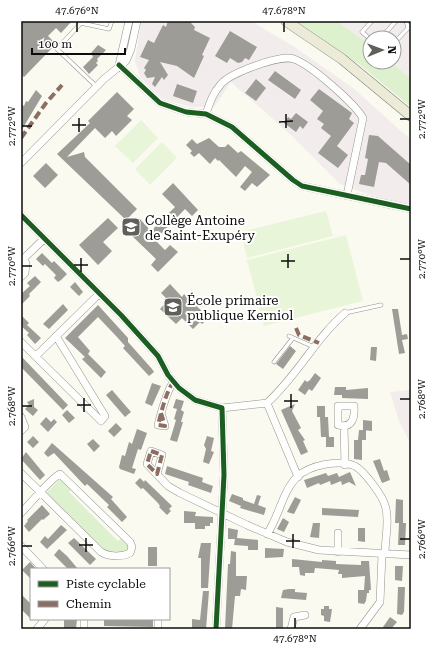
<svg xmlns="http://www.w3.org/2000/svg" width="432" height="650" font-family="'Roboto Serif',serif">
	<rect width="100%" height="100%" fill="#fafaf0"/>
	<path fill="#f2eced" d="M141,21H251L296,48L353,88L411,140V206L381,199L340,184L292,136L231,82L214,107H191L163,99L141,78L135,62Z
		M337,21H411V79L391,62H394V38H370V45Z
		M411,390V445L399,421L390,392Z"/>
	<path fill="#def1cf" d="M296,21H337L370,45V62H391L411,79V107L360,65Z
		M60,479L72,488L69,492L118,541L122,537L129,545V550L125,554H107L45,494Z"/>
	<path fill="#e9f5d9" d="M141,120L158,138L133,163L115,146Z
		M162,142L177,158L150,185L135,169Z
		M326,211L333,236L247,258L241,232Z
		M346,235L363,301L264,326L247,260Z"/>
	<path fill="#9d9c96" d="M21,21H72L61,33L56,28L48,36L56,44L24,77L21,74Z
		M168,21H192L191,23L195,27L194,30L210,38L202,55L204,56L194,78L177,66L160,62L168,75L164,80L162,77L155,87L152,84L155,77L147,78L144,73L146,70L144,68L149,60L140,57L148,40L154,43L163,25L166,27Z
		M230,31L257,47L249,60L245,58L242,62L238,63L230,58L227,63L215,56Z
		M98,45L106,50L97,59L98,61L96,63L98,65L89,74L83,67L93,57L91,53Z
		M275,71L301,90L295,99L268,80Z
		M256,79L266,88L256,101L245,93Z
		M177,84L197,91L193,103L173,96Z
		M319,89L352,113L349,119L354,123L337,146L348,155L338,168L318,153L331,136L321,128L324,124L317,119L323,111L310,100Z
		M36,90L42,96L21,131V104L24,106L26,101L28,102Z
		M117,92L134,109L127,116L132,120L116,136L112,131L105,138L95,128L67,157L84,152L85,157L137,209L126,220L57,154L90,123L88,121Z
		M296,113L308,122L303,129L300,126L296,132L284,123L288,117L291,119Z
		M369,135L378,136L411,165V185L386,163L379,162L374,187L359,184L361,175H365L368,159L365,158Z
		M209,138L219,147H225L228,144L238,153L241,151L270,175L257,187L252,183L245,191L240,187L252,172L245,166L236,177L219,160L218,161L215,158L210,164L199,153L194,157L190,153L192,151L186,145L192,139L197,144Z
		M46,163L58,175L45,188L33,176Z
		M173,183L198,210L192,216L185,209L155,240L165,250L170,245L178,252L158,272L151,265L156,259L130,234L136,227L134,226L140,219L151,231L175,207L162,194Z
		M108,218L118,228L103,242L112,251L98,265L79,245Z
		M42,253L52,263L54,261L67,274L61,280L58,282L54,278L56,275L45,264L43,266L36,259Z
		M35,276L41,282L29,294L30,296L21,305V294L30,286L27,283Z
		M75,282L83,292L79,296L70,287Z
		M170,284L182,297L184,294L209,318L202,324L200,322L193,329L182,318L176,324L160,309L168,300L161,293Z
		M63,304L68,310L49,329L43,324Z
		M98,305L128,338V342L152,369L154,372L149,376L123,348L125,346L117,337L98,317L78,337L90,351L88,354L106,372L101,378L82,359L85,357L65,338Z
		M392,309H398L402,335L407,334L408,339L402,340L405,353L399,354Z
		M21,315L29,323L27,325L41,338L35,344L27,335L29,333L21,326Z
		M290,346L296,351L283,369L276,364Z
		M371,347H377L376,361L370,360Z
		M21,356L66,403L68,405L63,410L21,367Z
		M315,373L321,378L312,391L309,389L305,395L298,390L305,380L307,382L310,380Z
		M152,383L161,386L152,406L145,403Z
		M335,387H346V390L368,388V399L342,398V395H334Z
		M112,390L131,412L125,417L106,395Z
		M34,399V407L38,410L33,416L25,409L29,405L27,402Z
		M176,399L184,401L181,410L184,412L181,422H183L177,442L170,440L176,420L174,419L177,409L173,408Z
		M295,404L292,411L301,428L298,430L305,440L303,441L308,452L301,455L281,410Z
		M317,406H325V417H328L329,437H321L320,417H317Z
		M67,410L75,418L69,423L62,415Z
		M46,417L51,422L54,419L57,422L48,432L40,424Z
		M363,420L372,421V431L363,430Z
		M116,423L122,429L114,437L108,431Z
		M137,429L147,433L141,450L138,449L132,468L136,469L134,474L120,469L119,467L122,455L125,456L129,442L132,444Z
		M359,430H366V440H362V460L354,459V440H358Z
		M33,436L39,442L33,448L27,442Z
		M207,436L214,438L211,451L214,452L209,464L203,462L206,449L204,445Z
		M326,437H334V447H326Z
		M93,439L100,446L94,452L87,444Z
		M52,443L113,497L111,499L127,517L122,522L107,507L109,505L87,484L85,486L54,453L48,457L44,453Z
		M26,452L45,475L40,480L21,459Z
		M380,459L384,471L387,470L390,480L382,483L373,461Z
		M167,466L203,478L202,482L213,486L211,493L188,485L189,482L165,474Z
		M350,472L356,486L349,482L342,485L341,481L331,485L330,481L320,485L319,483L307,488L304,480L326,473L328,476L337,473L339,477Z
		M140,478L144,482L145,480L172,506L169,509L171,511L167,515L159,507L160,506L158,503L143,488L141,489L135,483Z
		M232,494L243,498V500L254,504L257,495L261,496L258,505L266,508L264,515L240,508L241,506L229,501Z
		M295,497L301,500L294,514L287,512Z
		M396,499L403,500V523H406L405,545H398L399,523H395Z
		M42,505L50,514L43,520L42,519L29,532L24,526L28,521L27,520Z
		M322,508L359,510L358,517L322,515Z
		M184,511L196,512L195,516L213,517V523H210V526H205V529H195V523H184Z
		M283,518L289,522L284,532L277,529Z
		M313,523H320L319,538L310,537Z
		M61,525L67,530L47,549L40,542L45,536L48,539Z
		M228,528L238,530L237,538L258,540V550H248V546L234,545L235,539H228Z
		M358,528H365V542L358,541Z
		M74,538L96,559L90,565L68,543Z
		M201,543H211L208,588H201V558H198Z
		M148,547H157V566H148Z
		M265,548L284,549L283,557L265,558Z
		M59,549L67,556L78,569H68L54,555Z
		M231,551L236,552V576H247L246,590L241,589L240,596H235L232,629H225L228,564H230Z
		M292,559L322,562V560L336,561V564L361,565V561H369L371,590H369V593H367L366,601L364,604L358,603V590H364L365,576L342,578V574H338L339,570L315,568L314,573H305V576L300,575L299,567H292Z
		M30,562L36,569H31V579L22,570Z
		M395,566H403L402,581L395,580Z
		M398,587H405L404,612L402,615L397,614Z
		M289,589H295V592L307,593L306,600L281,598L283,590Z
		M203,591H209L206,629H194L192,627V619L200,620Z
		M21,594L31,604V619L21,609Z
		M324,606H329V609H332L330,622L324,621V616L321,615V609H324Z
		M276,607L283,608V629H276Z
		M390,617L397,622L391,629H386L383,627Z
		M64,619H77L76,629H64Z
		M104,619H153V627L104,626Z"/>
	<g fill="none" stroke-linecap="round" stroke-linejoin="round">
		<defs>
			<path id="service" d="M79,21L81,23L57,49L97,87
				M406,21L408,27
				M81,23L109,29L112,21
				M381,38L396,21
				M370,39L362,32L372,21
				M394,43L411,25
				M345,313L381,305
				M289,336L314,347
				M274,362L293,338"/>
			<path id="minor" d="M119,65L160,103L186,112L206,114L232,127L293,180L302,186L411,209
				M119,65L129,21
				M206,114C210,102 213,93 221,84C230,73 281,54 294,59C311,65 354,103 363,118L347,195
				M21,163L104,79L126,61L131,49L137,21
				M21,215L121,315L158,356L168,375L179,388L195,400L222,408L224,475L216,629
				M21,261L44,239
				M21,277L25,273L26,263L23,260
				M21,342L101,421L105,416L56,336
				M36,356L99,294
				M338,406H354C355,418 352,429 338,425Z
				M222,408L267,403
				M161,413L165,426L158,425C162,410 165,395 173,382
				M21,417L25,427L21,431
				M344,426L345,465
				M21,473L101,552C109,557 122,557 130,553L132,547L130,542L60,474C52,477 29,505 21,513
				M157,474L162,455L151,451L147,464L168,486L180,493L247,525L287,542L319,550L411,555
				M298,477L267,403C297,376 315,339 345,313
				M267,534C279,517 282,492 297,477C309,465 340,459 355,466C364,471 382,495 385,505C390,520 385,538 385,554
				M21,546L43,569
				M338,552V533
				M37,629L45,619
				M84,629V619
				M158,629V619
				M291,629L294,617L305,615
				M360,629L380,602L382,554"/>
			<path id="primary" d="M286,21L342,59L411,116"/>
		</defs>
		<use href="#service" stroke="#93938f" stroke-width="4.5"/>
		<use href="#minor" stroke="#93938f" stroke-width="8"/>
		<use href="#primary" stroke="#80807c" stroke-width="11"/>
		<use href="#service" stroke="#fefefd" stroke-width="3.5"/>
		<use href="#minor" stroke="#fefefd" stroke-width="7"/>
		<use href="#primary" stroke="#ecebd7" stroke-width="10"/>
		<path stroke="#8d6e63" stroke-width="4" stroke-dasharray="8 4" stroke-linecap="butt" d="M21,138L46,103L62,85
			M296,328L299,335L319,343
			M161,413L165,426L158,425C162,410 165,395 173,382
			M151,451L162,455L157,474L147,464Z"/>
		<defs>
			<path id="cycleway" d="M119,65L160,103L186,112L206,114L232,127L293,180L302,186L411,209
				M21,215L121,315L158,356L168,375L179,388L195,400L222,408L224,475L216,629"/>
		</defs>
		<use href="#cycleway" stroke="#fff" stroke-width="8"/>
		<use href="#cycleway" stroke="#1b5e20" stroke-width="5"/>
	</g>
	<path fill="none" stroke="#0c0c0c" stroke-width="1.5" d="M77,22V32M284,22V32M286,114V128M79,118V132M400,119H410M279,122L293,121M72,125H86M22,126H32M288,254V268M81,258V272M400,259H410M281,261H295M74,265H88M22,266H32M291,394V408M84,398V412M400,399H410M284,401H298M77,405H91M22,406H32M293,534V548M86,538V552M400,539H410M286,541H300M79,545H93M22,546H32M295,618V628"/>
	<defs>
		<symbol id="school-square" viewBox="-11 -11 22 22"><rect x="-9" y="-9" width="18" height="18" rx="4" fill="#5f5f5c" stroke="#fff"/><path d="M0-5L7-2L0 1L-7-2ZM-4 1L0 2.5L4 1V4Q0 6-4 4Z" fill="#fff"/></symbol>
	</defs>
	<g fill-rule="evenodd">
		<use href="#school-square" x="120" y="216" width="22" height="22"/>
		<use href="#school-square" x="162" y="296" width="22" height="22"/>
	</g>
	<g text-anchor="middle" stroke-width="4" stroke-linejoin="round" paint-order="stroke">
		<g font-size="13" fill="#0c0c0c" stroke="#fff" text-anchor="start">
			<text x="145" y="225">Collège Antoine<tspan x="145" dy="15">de Saint-Exupéry</tspan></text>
			<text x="187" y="305">École primaire<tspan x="187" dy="15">publique Kerniol</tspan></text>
		</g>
	</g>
	<rect width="432" height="650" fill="none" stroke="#ffffff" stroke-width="44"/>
	<rect x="30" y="568" width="140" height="52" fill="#ffffff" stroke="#9e9e9e"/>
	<rect x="38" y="581" width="20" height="6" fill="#1b5e20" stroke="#9e9e9e"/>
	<text x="66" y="588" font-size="12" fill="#0c0c0c">Piste cyclable</text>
	<rect x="38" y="601" width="20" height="6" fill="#8d6e63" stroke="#9e9e9e"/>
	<text x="66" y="608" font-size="12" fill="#0c0c0c">Chemin</text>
	<g transform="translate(382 50) rotate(89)"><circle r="19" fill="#ffffff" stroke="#9e9e9e"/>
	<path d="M0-3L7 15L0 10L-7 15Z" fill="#5f5f5c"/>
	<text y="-6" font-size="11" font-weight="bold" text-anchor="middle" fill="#0c0c0c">N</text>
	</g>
	<path d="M32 48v6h93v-6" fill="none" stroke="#0c0c0c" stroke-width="2"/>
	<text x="38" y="48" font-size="12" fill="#0c0c0c" stroke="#ffffff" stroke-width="3" paint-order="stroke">100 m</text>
	<rect x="22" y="22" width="388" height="606" fill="none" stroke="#0c0c0c" stroke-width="1.5"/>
	<g font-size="10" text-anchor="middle" fill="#0c0c0c">
		<text x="77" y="14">47.676°N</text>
		<text x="284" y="14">47.678°N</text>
		<text transform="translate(421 119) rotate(-90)" y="4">2.772°W</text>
		<text transform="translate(11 126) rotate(-90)" y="4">2.772°W</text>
		<text transform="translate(421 259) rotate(-90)" y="4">2.770°W</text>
		<text transform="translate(11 266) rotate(-90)" y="4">2.770°W</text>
		<text transform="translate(421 399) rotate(-90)" y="4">2.768°W</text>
		<text transform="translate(11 406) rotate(-90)" y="4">2.768°W</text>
		<text transform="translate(421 539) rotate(-90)" y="4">2.766°W</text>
		<text transform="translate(11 546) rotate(-90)" y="4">2.766°W</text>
		<text x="295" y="642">47.678°N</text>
	</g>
</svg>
